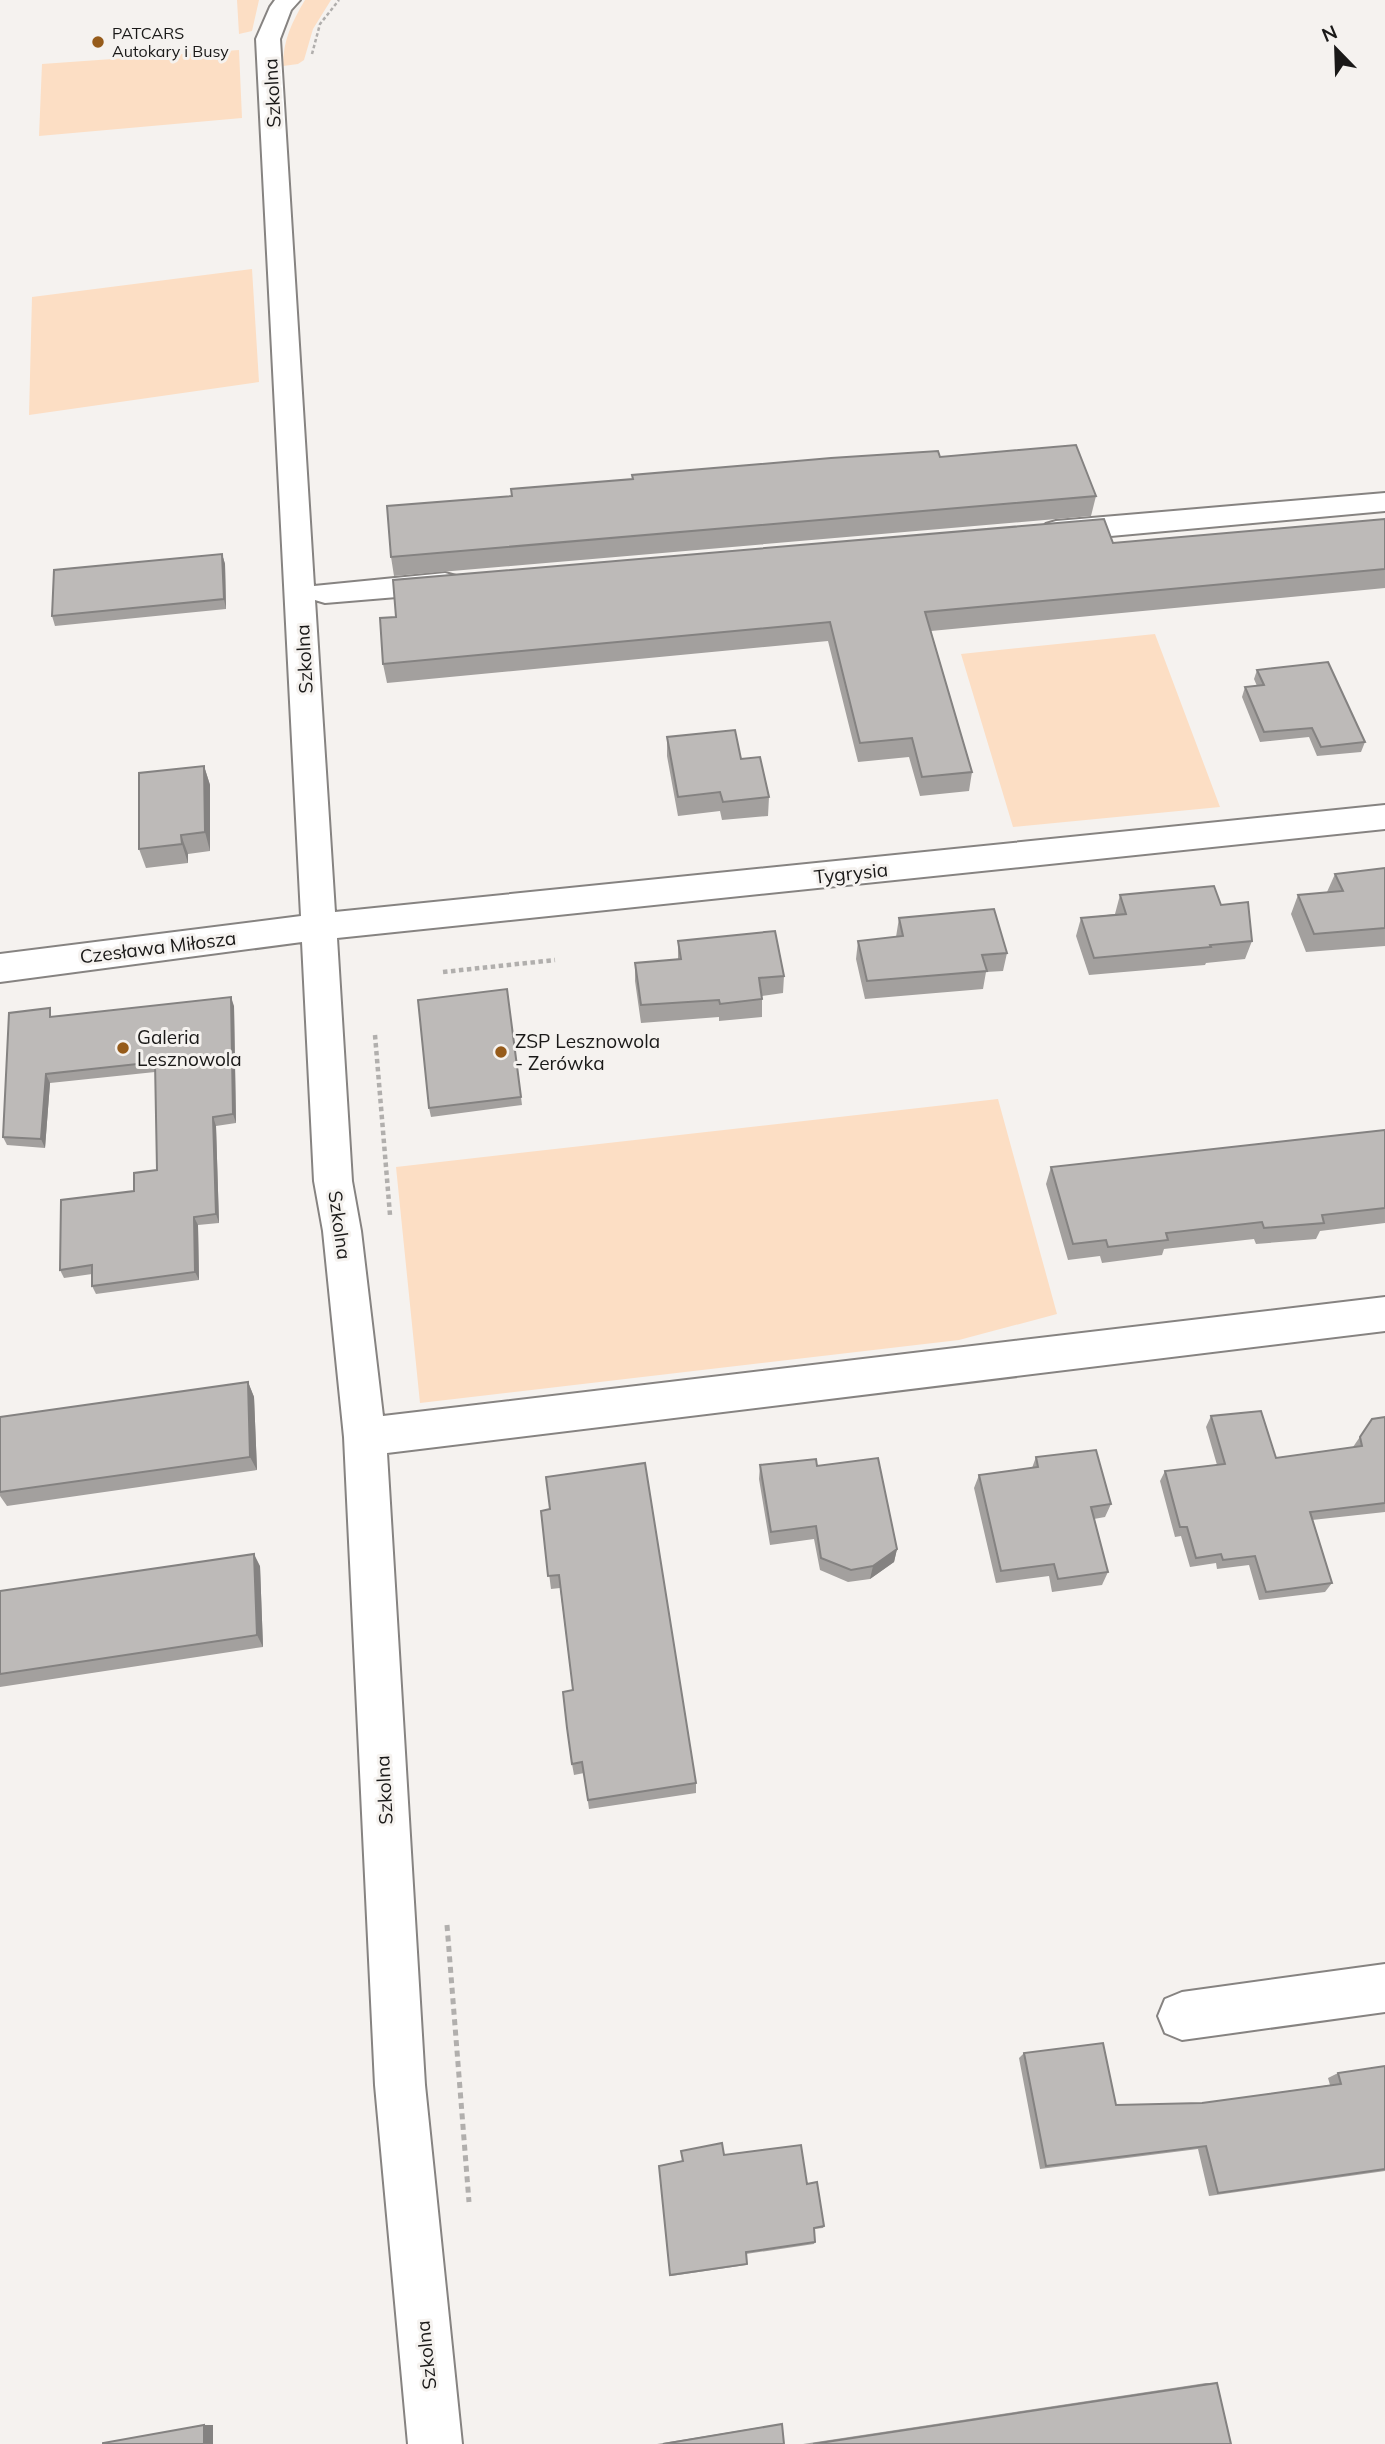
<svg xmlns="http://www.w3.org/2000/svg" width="1385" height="2444" font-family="Mulish,sans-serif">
	<rect width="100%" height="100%" fill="#f5f2ef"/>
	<path fill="#fcdec4" d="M237,0H259L252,31L239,34Z
		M305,0H331L313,29L304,60L298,64L283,66C283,40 292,22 305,0Z
		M239,50L242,118L39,136L42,64Z
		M252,269L259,382L29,415L32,297Z
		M1155,634L1220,807L1013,827L961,654Z
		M998,1099L1057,1314L959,1340L420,1403L396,1167Z"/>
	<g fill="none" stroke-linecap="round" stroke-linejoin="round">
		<defs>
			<path id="minor" d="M275,0H300L291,10L280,39L314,586L445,573L456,576L460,583L456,590L445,593L325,603L315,600L335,912L1385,805V829L337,938L352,1181L361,1231L383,1416L1385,1297V1331L387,1453L425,2085L462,2444H408L375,2085L344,1437L323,1231L314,1181L302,942L0,982V954L301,916L256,39L270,7Z
				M1385,493V511L1056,541L1046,538L1041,531L1046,524L1056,521Z
				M1385,1964V2012L1182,2040L1165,2033L1158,2016L1165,1999L1182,1992Z"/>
		</defs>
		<use href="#minor" stroke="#868381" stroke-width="4"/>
		<path stroke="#b1afad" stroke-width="2.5" stroke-dasharray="3.5 2.5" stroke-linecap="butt" d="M312,54L320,24L339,0"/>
		<path stroke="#b1afad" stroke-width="4.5" stroke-dasharray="4.5 3.5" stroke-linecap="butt" d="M443,972L555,960
			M375,1035L390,1215"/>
		<path stroke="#b1afad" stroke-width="5" stroke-dasharray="6 4.5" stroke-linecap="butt" d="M447,1925L469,2202"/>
		<use href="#minor" fill="#fff" fill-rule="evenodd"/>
	</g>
	<path fill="#a3a09e" d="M940,457L1096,496L1091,516L394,576L391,557Z
		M1385,519V588L931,631L972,772L969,791L920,796L909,757L858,762L828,641L387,683L383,664L1113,543Z
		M222,554L225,564L226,609L55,626L52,616Z
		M1257,670L1365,742L1361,752L1317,756L1309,737L1260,742L1242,697L1245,687L1257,686L1254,679Z
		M667,737L769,797L768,816L722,820L720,811L678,816L667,756Z
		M204,766L210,785V851L188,854V863L146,868L139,849Z
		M1385,868V946L1306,952L1291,914L1298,895L1327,892L1335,874Z
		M1120,895L1221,905L1252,941L1245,959L1206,963L1205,965L1089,975L1076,936L1081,918L1115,914Z
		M899,918L1007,953L1003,971L986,972L983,989L865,999L856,959L858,941L896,937Z
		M678,941L784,976L783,993L762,996V1017L719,1021V1017L641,1023L635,981V963L678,960Z
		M507,989L522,1105L431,1117L429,1108Z
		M234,1006L236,1123L216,1126L219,1223L198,1225L199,1280L96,1294L92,1286V1274L64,1278L60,1270L134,1191L157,1170L155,1072L50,1083L45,1148L7,1145L3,1137L54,1017Z
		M1385,1130V1223L1320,1231L1316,1239L1256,1244L1254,1239L1164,1249L1162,1255L1102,1263L1100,1256L1068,1260L1046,1184L1051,1167Z
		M248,1382L254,1397L257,1470L7,1506L0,1496V1417Z
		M1211,1416L1276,1458L1353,1447L1372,1419L1385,1417V1512L1312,1520L1332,1583L1325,1592L1259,1600L1249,1565L1217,1569L1216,1563L1190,1567L1181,1536L1175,1537L1160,1481L1165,1471L1217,1465L1206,1427Z
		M1036,1457L1111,1504L1105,1517L1094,1519L1108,1572L1102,1585L1052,1592L1049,1576L996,1583L974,1488L979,1475L1032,1468Z
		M760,1465L817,1466L897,1549L894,1562L870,1579L848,1582L820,1570L814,1539L770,1545L759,1479Z
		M541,1511L696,1783V1793L589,1809L584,1773L574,1775L572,1764L573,1690L560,1588L551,1589Z
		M260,1566L263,1647L0,1687V1591Z
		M1024,2053L1116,2105L1202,2103L1330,2085L1328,2078L1338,2073L1385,2066V2171L1209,2196L1198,2149L1040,2169L1019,2058Z
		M724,2155L807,2184L824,2226L823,2228L814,2229L815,2242L814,2244L746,2254V2265L671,2276L659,2166Z
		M1206,2383H1217L1231,2444H803Z
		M780,2424H782L784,2444H657Z"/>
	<path fill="#848281" d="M222,554L225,564L226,609L224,599Z
		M204,766L210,785V851L205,832Z
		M181,835L188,854V863L182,844Z
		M231,997L234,1006L236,1123L233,1114Z
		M46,1074L50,1083L45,1148L41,1139Z
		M213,1117L216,1126L219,1223L216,1214Z
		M194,1217L198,1225L199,1280L195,1272Z
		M248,1382L254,1397L257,1470L250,1457Z
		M897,1549L894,1562L870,1579L873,1566Z
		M254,1554L260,1566L263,1647L257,1635Z
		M204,2425H213V2444H204Z"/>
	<path fill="#bdbab8" stroke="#848281" stroke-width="2" d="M1076,445L1096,496L391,557L387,506L512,496L511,489L633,479L632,475L831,458L938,451L940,457Z
		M1104,519L1113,543L1385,519V569L925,612L972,772L922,777L912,738L860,743L830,622L383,664L380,618L396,617L393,580Z
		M222,554L224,599L52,616L54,570Z
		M1328,662L1365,742L1321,747L1312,728L1264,732L1245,687L1264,685L1257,670Z
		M735,730L741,759L760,757L769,797L723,802L720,792L678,797L667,737Z
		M204,766L205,832L181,835L182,844L139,849V773Z
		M1385,868V928L1314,934L1298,895L1343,891L1335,874Z
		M1214,886L1221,905L1248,902L1252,941L1210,945L1211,947L1094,958L1081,918L1126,914L1120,895Z
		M994,909L1007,953L982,955L987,971L867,981L858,941L903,936L899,918Z
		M775,931L784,976L759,978L762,999L720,1004L719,1000L641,1005L635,963L681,959L678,941Z
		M507,989L521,1097L429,1108L418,1000Z
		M231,997L233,1114L213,1117L216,1214L194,1217L195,1272L92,1286V1265L60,1270L61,1200L134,1191V1173L157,1170L155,1062L46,1074L41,1139L3,1137L9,1013L50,1008V1017Z
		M1385,1130V1208L1322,1215L1324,1223L1264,1228L1262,1222L1166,1233L1168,1240L1108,1247L1106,1240L1073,1244L1051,1167Z
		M248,1382L250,1457L0,1492V1417Z
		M1261,1411L1276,1458L1362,1446L1360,1437L1372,1419L1385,1417V1503L1310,1512L1332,1583L1266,1592L1255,1556L1223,1560L1221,1554L1196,1558L1187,1527H1180L1165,1471L1225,1464L1211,1416Z
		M1096,1450L1111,1504L1091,1507L1108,1572L1058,1579L1054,1564L1001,1571L979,1475L1038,1467L1036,1457Z
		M878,1458L897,1549L873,1566L851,1570L821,1558L816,1526L771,1532L760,1465L816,1459L817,1466Z
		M645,1463L696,1783L588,1800L582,1762L572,1764L567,1728L563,1692L573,1690L559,1575L548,1576L541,1511L550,1509L546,1477Z
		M254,1554L257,1635L0,1674V1591Z
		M1103,2043L1116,2105L1202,2103L1341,2084L1338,2073L1385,2066V2169L1218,2193L1206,2146L1046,2166L1024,2053Z
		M722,2143L724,2155L801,2145L807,2184L817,2182L824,2226L814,2228L815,2242L746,2252L747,2264L670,2275L659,2166L683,2161L681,2151Z
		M1217,2383L1231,2444H813Z
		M782,2424L784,2444H663Z
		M204,2425V2444H103V2443Z"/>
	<g fill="#965b1a" stroke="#f5f2ef" stroke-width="2.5">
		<circle cx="98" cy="42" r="7"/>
		<circle cx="123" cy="1048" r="7"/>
		<circle cx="501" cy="1052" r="7"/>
	</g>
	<g text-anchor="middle" stroke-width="6" stroke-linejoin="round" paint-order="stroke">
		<g font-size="16" fill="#1a1918" stroke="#f5f2ef" text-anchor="start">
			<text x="112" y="39">PATCARS<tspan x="112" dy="18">Autokary i Busy</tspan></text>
		</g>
		<g font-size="19" fill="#1a1918" stroke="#f5f2ef">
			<text transform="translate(272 93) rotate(-93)" y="7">Szkolna</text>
			<text transform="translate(304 659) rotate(-93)" y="7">Szkolna</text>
			<text transform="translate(851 873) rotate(-6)" y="7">Tygrysia</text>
			<text transform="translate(158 947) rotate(-7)" y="7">Czesława Miłosza</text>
			<text transform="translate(340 1225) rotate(82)" y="7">Szkolna</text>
			<text transform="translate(384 1790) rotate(-93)" y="7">Szkolna</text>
			<text transform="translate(426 2355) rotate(-96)" y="7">Szkolna</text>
		</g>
		<g font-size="19" fill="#1a1918" stroke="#f5f2ef" text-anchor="start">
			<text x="137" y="1044">Galeria<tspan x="137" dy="22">Lesznowola</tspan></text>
			<text x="515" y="1048">ZSP Lesznowola<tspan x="515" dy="22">- Zerówka</tspan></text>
		</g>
	</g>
	<g transform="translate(1336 49) rotate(337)" stroke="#f5f2ef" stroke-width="5" paint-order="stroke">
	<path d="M0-5L12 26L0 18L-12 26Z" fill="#1a1918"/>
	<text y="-10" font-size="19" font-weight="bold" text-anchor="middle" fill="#1a1918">N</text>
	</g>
</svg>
